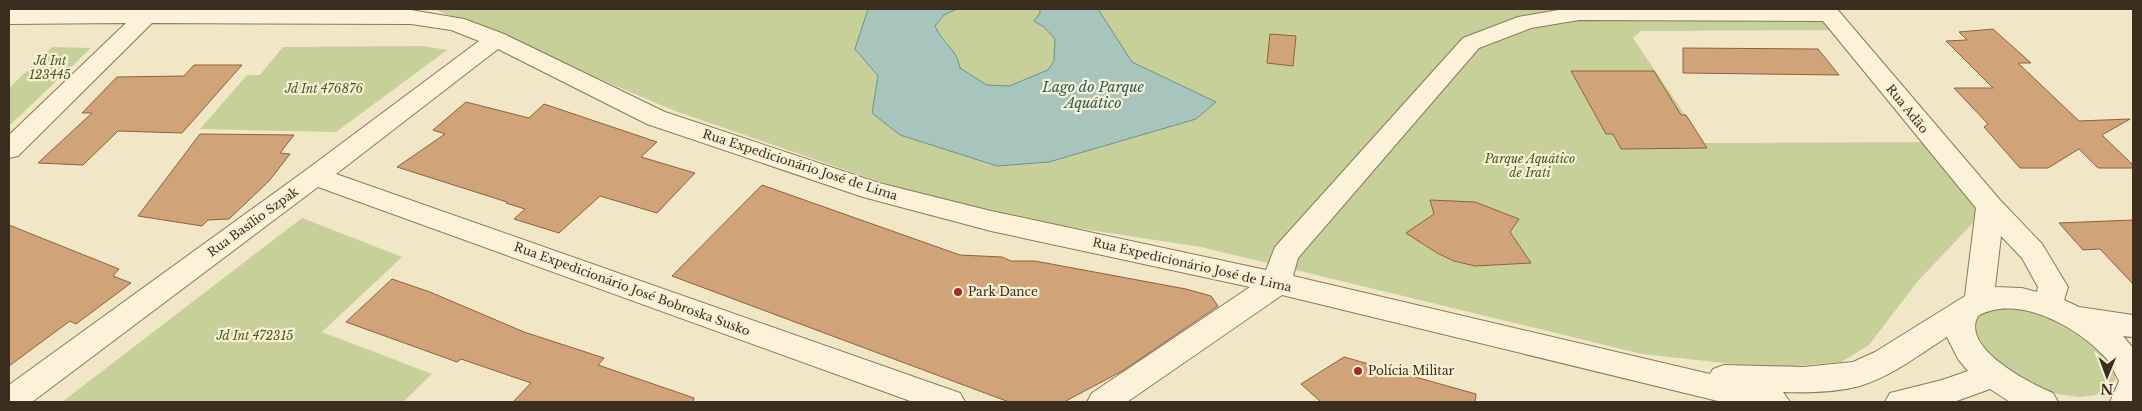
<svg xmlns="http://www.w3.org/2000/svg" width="2142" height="411" font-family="'Libre Baskerville',serif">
	<rect width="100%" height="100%" fill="#f1e6c5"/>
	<path fill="#c6d098" d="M434,9H1822L1841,30L1641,31L1633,38L1704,143L1934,142L1988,207L1917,282L1869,345L1841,362L1770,368L1642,354L1201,247L1018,219L883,183L675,111Z
		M422,46L447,50L336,132L200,129L247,75H260L283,47Z
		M52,47L91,48L9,126V88Z
		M302,218L402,257L322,332L432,374L403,402H62Z
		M2004,302L2084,329L2115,368V380L2108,389L2096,395L2079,397L2058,394L2036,387L2012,374L1978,343L1973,320L1978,312Z"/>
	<path fill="#a7c4bd" stroke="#6c938c" d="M868,9H957L944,15L935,26C943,44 957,49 960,68L987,85L1009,86L1048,70L1054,61L1055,39L1044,27L1034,21L1040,13V9H1098L1132,62L1216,102L1196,119L1049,162L997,166L900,135L872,113L878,76L855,49Z"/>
	<path fill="#d1a379" stroke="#8d623e" d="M1993,29L2031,63H2018L2079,121L2130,119L2102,135L2133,165V168H2098L2079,149L2048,168H2020L1984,127L1988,124L1954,88H1993L1946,41L1967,40L1959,32Z
		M1270,34L1296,36L1293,66L1267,63Z
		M1683,48L1818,49L1839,75L1683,73Z
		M194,65H242L182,133L118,131L83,165L38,163L92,113H82L117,77L184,76Z
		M1571,71H1654L1681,115H1686L1707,148L1621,149L1613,134H1606Z
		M466,102L529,118L544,104L657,142L641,157L695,173L657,213L600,196L559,233L514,219L525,209L506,203L507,202L397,167L445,134L433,130Z
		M200,134L294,135L280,153L290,154L269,181L229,219L208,220L202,226L138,216Z
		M762,185L960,255L1002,257L1011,261H1035L1186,289L1211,296L1218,306L1124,370L1064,402H1009L672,276Z
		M1430,200L1475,202L1519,219L1510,232L1531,263L1475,266L1454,261L1437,253L1406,233L1434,214Z
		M2133,220V284L2100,249L2083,250L2059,223Z
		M9,225L119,269L113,276L131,283L76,324L70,321L9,366Z
		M392,279L430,292L524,332L604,358L598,365L694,398L693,402H513L531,383L461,359L457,362L346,322Z
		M1344,357L1476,394L1475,402H1321L1301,384Z"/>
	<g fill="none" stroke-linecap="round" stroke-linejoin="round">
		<defs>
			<path id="street" d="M339,9L411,10L464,19L504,34L665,112L879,183L991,211L1266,270L1275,247L1463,38L1518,17L1564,9H1837L2000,200L2042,244L2068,287L2064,300L2079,307L2133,315V337L2123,336L2133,348V402H2110L2119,381C2114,372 2111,362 2103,355C2074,325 2017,294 1978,316C1960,348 2031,384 2053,393L2058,402H2010L1990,389L1954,402H1885L1890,393L1942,380L1968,371L1958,359L1947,337C1919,355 1892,376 1860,386C1838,392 1806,393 1783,392L1790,402H1722L1282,295L1127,402H1087L1092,393L1250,287L991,231L863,197L647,124L498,49L336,174L960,393L965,402H913L318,187L32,402H9V385L306,170L479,41L451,30L411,24L152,23L18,156L9,158V135L126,23L9,24V10ZM1579,20L1823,21L1976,208L1965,296L1875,352L1853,362L1803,367L1724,365L1713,369L1710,374L1293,276L1298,258L1479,48L1531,28ZM2001,236L2022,258L2038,287L2037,292L2022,288L1995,287Z"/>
		</defs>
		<use href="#street" stroke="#8d785a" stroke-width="2"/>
		<use href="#street" fill="#fbf2d9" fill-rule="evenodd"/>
	</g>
	<g fill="#9f2d26" stroke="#f7f0d5" stroke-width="2">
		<circle cx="958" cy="292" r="5"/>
		<circle cx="1358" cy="371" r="5"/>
	</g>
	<g text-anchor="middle" stroke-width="4.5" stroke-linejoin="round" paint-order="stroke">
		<g font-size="12" font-style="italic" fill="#495a24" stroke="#f7f0d5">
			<text x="50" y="65">Jd Int<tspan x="50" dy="14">123445</tspan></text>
			<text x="324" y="93">Jd Int 476876</text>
			<text x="1530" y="163">Parque Aquático<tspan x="1530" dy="14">de Irati</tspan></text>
			<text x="255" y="340">Jd Int 472315</text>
		</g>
		<g font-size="12" fill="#3c2e1e" stroke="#f7f0d5">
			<text transform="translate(1907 109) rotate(51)" y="4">Rua Adão</text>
			<text transform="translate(800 165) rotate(18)" y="4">Rua Expedicionário José de Lima</text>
			<text transform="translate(253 222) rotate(-36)" y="4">Rua Basílio Szpak</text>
			<text transform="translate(1192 265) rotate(13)" y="4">Rua Expedicionário José de Lima</text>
			<text transform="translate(632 289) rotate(20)" y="4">Rua Expedicionário José Bobroska Susko</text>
		</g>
		<g font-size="12" fill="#3c2e1e" stroke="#f7f0d5" text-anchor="start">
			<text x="968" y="296">Park Dance</text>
			<text x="1368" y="375">Polícia Militar</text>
		</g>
		<g font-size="14" font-style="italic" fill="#2d5c5c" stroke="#f7f0d5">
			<text x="1093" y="92">Lago do Parque<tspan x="1093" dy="16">Aquático</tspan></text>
		</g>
	</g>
	<rect width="2142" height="411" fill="none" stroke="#3c2e1e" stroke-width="20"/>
	<g transform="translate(2107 376) rotate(181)" stroke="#f7f0d5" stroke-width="4" paint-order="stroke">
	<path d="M0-4L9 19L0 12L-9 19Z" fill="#3c2e1e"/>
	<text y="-8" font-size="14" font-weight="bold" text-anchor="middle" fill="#3c2e1e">N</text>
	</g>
</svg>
